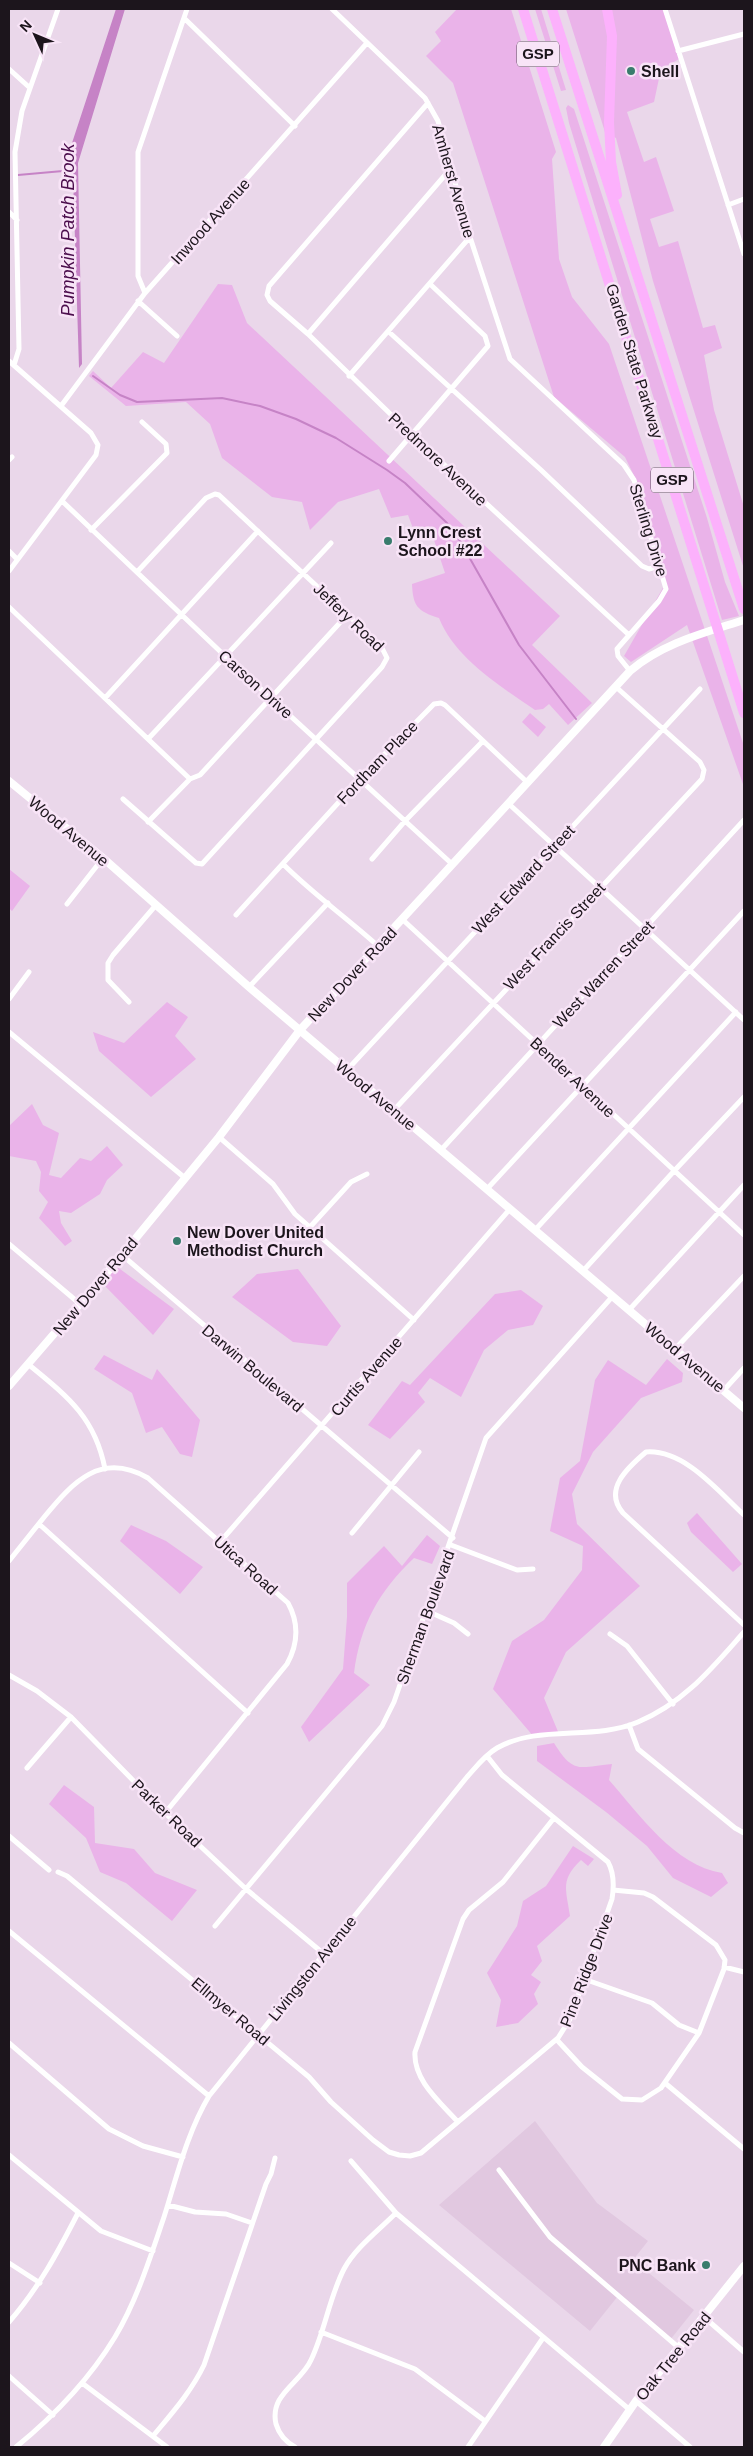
<svg xmlns="http://www.w3.org/2000/svg" width="753" height="2456" font-family="Helvetica,sans-serif">
	<rect width="100%" height="100%" fill="#ead7ea"/>
	<path fill="#e1c8e0" d="M535,2121L597,2203L648,2241L633,2260L694,2310L670,2340L618,2296L590,2331L439,2205Z"/>
	<path fill="#eab3e9" d="M457,9H511L556,152L552,159L559,259L572,297L609,344L744,746V787L687,625L631,662L624,656L664,586L641,490L625,457L554,397L453,83L426,56L441,41L435,32Z
		M535,9H541L566,90L561,91Z
		M566,9H666L681,58L661,69L654,102L627,112L644,162L656,157L674,211L650,219L659,247L678,241L703,328L715,325L722,348L704,355L714,410L744,507V569L653,281L616,138L605,132Z
		M568,105L574,109L707,518L725,582L739,616L722,620L569,123L566,108Z
		M218,284L232,285L247,323L560,616L532,645L592,703L568,725L549,704L543,709L535,710C500,686 455,658 439,618C417,611 413,606 412,584L445,573L433,537L417,539L408,515L391,518L379,489L338,502L310,530L302,502L272,497L222,458L210,424L186,402L126,406L89,376L93,371L111,388L143,352L164,363Z
		M530,713L546,727L538,737L522,722Z
		M9,869L30,886L12,911L9,908Z
		M167,1002L188,1017L175,1036L196,1059L151,1097L99,1051L93,1032L124,1043Z
		M32,1104L43,1125L59,1133L49,1175L61,1178L80,1158L91,1161L107,1146L123,1165L107,1180L100,1194L71,1213L59,1211L61,1223L72,1241L65,1246L39,1218L48,1202L39,1191L41,1172L36,1161L9,1156V1126Z
		M116,1266L174,1309L153,1335L104,1285Z
		M298,1269L341,1326L327,1346L293,1342L232,1297L257,1274Z
		M521,1290L543,1306L533,1325L508,1330L484,1350L461,1397L430,1378L418,1393L425,1402L390,1439L368,1425L402,1381L410,1385L495,1294Z
		M104,1355L152,1380L157,1369L200,1420L192,1457L180,1454L162,1427L146,1433L132,1393L94,1369Z
		M667,1359L683,1373L682,1382L641,1398L593,1452L572,1494L577,1524L640,1586L566,1652L544,1698L559,1734L534,1737L493,1689L512,1641L544,1620L582,1570L583,1546L550,1531L560,1478L580,1461L595,1380L608,1360L646,1385Z
		M697,1513L742,1564L733,1572L691,1532L687,1523Z
		M131,1525L166,1541L203,1567L180,1594L120,1541Z
		M427,1535L440,1546L432,1564L414,1558C379,1591 360,1625 354,1673L370,1685L309,1742L301,1727L343,1669L347,1617V1583L384,1546L402,1566Z
		M554,1743C574,1775 579,1767 612,1764L609,1780C640,1815 674,1865 722,1873L728,1883L711,1897L673,1878L647,1846L606,1812L537,1761V1746Z
		M64,1785L94,1807L95,1843L134,1849L155,1873L197,1890L172,1921L126,1883L100,1872L86,1838L49,1804Z
		M573,1846L594,1859L588,1866L581,1860C560,1880 566,1889 570,1916L537,1946L542,1961L531,1975L541,1982L534,1994L538,2004L518,2023L496,2027L501,2000L487,1973L517,1926L523,1901L546,1886Z"/>
	<path fill="#c683c6" d="M116,9H125L78,163L82,364L79,368L72,143Z"/>
	<g fill="none" stroke-linecap="round" stroke-linejoin="round">
		<path stroke="#c683c6" stroke-width="2" d="M18,175L63,171L73,161
			M93,376L120,395L137,402L222,398L260,406L296,419L336,438L387,470L405,483L447,523L460,541L519,645L576,719"/>
		<path stroke="#fff" stroke-width="5" d="M332,9L425,98L438,121L470,237L510,359L624,465L634,480L666,589L659,601L617,649L618,656L630,671
			M665,9L744,254
			M184,18L295,126
			M678,51L744,34
			M9,69L30,88
			M428,103L269,286L267,295L270,301L308,334L412,435L629,635
			M728,205L744,199
			M9,212L17,220
			M145,293L138,276V152L187,9
			M138,301L177,336
			M389,332L541,470L642,566L649,569L660,566
			M308,334L452,167
			M9,361L91,433L98,445L96,455L9,571
			M14,365L19,349L15,152L22,111L58,9
			M349,376L470,237
			M61,406L145,293L367,43
			M9,460L12,457
			M389,461L488,346L485,336L430,284
			M62,501L225,656L452,864
			M91,530L167,453L166,444L142,422
			M9,551L17,559
			M9,607L190,779
			M105,698L258,531
			M148,739L331,543
			M123,799L196,863L202,864L382,667L387,658L381,646L219,495L215,494L206,498L137,572
			M509,804L744,1020
			M148,822L190,779L200,775L347,615
			M372,859L405,821L483,741
			M283,864C313,894 347,918 378,946
			M67,904L103,858
			M236,915L359,780L434,704L441,703L445,705L528,783
			M402,919L744,1235
			M249,987L328,903
			M9,999L29,972
			M129,1002L108,980V963L113,955L156,905
			M9,1032L185,1178
			M347,1070L700,689
			M394,1110L702,779L704,770L700,762L616,687
			M219,1137L273,1184L295,1214L414,1320
			M441,1150L744,820
			M487,1189L744,911
			M310,1227L351,1182L367,1174
			M535,1230L736,1012
			M9,1244L80,1304
			M122,1255L453,1538
			M583,1271L675,1170L744,1097
			M629,1310L744,1185
			M675,1349L744,1276
			M28,1364C67,1396 95,1417 105,1469
			M724,1390L744,1368
			M744,1515C718,1491 684,1449 646,1452C627,1468 603,1490 623,1513L744,1625
			M39,1524L248,1713
			M352,1533L419,1452
			M220,1542L510,1209
			M451,1545L517,1570L533,1569
			M9,1561C21,1546 33,1531 45,1516C73,1482 101,1451 148,1478L288,1603C299,1623 298,1644 287,1664L165,1813
			M427,1611L454,1623L468,1634
			M610,1634L627,1646L673,1704
			M9,1675L37,1691L71,1717L165,1813L246,1889L324,1954
			M629,1725L638,1749L735,1828L744,1833
			M27,1768L71,1717
			M9,1836L49,1870
			M58,1872L67,1876L309,2077L331,2102L373,2140L389,2152L399,2155L410,2156L421,2153L558,2038L570,2019L612,1899C614,1887 614,1873 608,1862L502,1775L487,1756
			M215,1926L382,1726L394,1702L486,1438L612,1297
			M9,1931L209,2096
			M724,1967L744,1972
			M584,1979L652,2003L679,2025L699,2033
			M557,2040L582,2067L622,2099L642,2100L661,2088L699,2033L724,1969L725,1960L716,1945L653,1897L644,1893L613,1890
			M9,2043L109,2129L143,2146L183,2157
			M665,2083L744,2149
			M458,2122C440,2102 413,2080 415,2052L463,1919L469,1910L503,1882L554,1818
			M9,2155L101,2231L153,2251
			M351,2161L396,2213L630,2410
			M499,2170L550,2237L678,2347
			M168,2205L195,2212L226,2214L252,2223
			M9,2263L40,2283
			M704,2317L744,2352
			M9,2322C38,2289 58,2252 78,2213
			M321,2332L415,2369L485,2421
			M9,2376L53,2415
			M82,2383L167,2447
			M636,2401L690,2447
			M153,2436C172,2413 191,2392 204,2365L266,2184L271,2174L275,2158
			M16,2447C54,2416 89,2380 115,2337C137,2300 150,2258 164,2217C177,2176 187,2133 209,2096L467,1777C476,1767 485,1755 497,1748C539,1724 594,1741 638,1722C684,1703 712,1668 744,1632
			M295,2447C286,2442 279,2434 276,2424C269,2394 301,2383 311,2360C325,2331 329,2298 344,2269C355,2248 379,2230 396,2213
			M468,2447L543,2338"/>
		<path stroke="#fff" stroke-width="8" d="M9,781L103,858L249,987L744,1408
			M9,1386L122,1255L219,1137L300,1030L630,671C663,643 704,633 744,620
			M604,2447L636,2401L744,2266"/>
		<path stroke="#fcb1fc" stroke-width="10" d="M523,9L744,713
			M552,9L744,609
			M607,9L612,36L609,122L611,162L617,195"/>
	</g>
	<g fill="#397c6d" stroke="#f8e4f7" stroke-width="2">
		<circle cx="631" cy="71" r="5"/>
		<circle cx="388" cy="541" r="5"/>
		<circle cx="177" cy="1241" r="5"/>
		<circle cx="706" cy="2265" r="5"/>
	</g>
	<g text-anchor="middle" stroke-width="5" stroke-linejoin="round" paint-order="stroke">
		<g fill="#f8e4f7" stroke="#5e535e" stroke-width="1">
			<rect x="517" y="41.5" width="42" height="25" rx="4"/>
			<rect x="651" y="467.5" width="42" height="25" rx="4"/>
		</g>
		<g font-size="15" font-weight="bold" fill="#1c151c">
			<text x="538" y="59">GSP</text>
			<text x="672" y="485">GSP</text>
		</g>
		<g font-size="16" font-weight="bold" fill="#1c151c" stroke="#f8e4f7" text-anchor="start">
			<text x="641" y="77">Shell</text>
			<text x="398" y="538">Lynn Crest<tspan x="398" dy="18">School #22</tspan></text>
			<text x="187" y="1238">New Dover United<tspan x="187" dy="18">Methodist Church</tspan></text>
			<text x="696" y="2271" text-anchor="end">PNC Bank</text>
		</g>
		<g font-size="16" fill="#1c151c" stroke="#f8e4f7">
			<text transform="translate(454 181) rotate(74)" y="6">Amherst Avenue</text>
			<text transform="translate(210 221) rotate(-48)" y="6">Inwood Avenue</text>
			<text transform="translate(635 361) rotate(73)" y="6">Garden State Parkway</text>
			<text transform="translate(438 459) rotate(43)" y="6">Predmore Avenue</text>
			<text transform="translate(649 530) rotate(73)" y="6">Sterling Drive</text>
			<text transform="translate(349 617) rotate(44)" y="6">Jeffery Road</text>
			<text transform="translate(256 684) rotate(42)" y="6">Carson Drive</text>
			<text transform="translate(377 762) rotate(-46)" y="6">Fordham Place</text>
			<text transform="translate(69 831) rotate(40)" y="6">Wood Avenue</text>
			<text transform="translate(523 879) rotate(-47)" y="6">West Edward Street</text>
			<text transform="translate(554 936) rotate(-47)" y="6">West Francis Street</text>
			<text transform="translate(352 974) rotate(-47)" y="6">New Dover Road</text>
			<text transform="translate(603 974) rotate(-47)" y="6">West Warren Street</text>
			<text transform="translate(573 1077) rotate(43)" y="6">Bender Avenue</text>
			<text transform="translate(376 1095) rotate(40)" y="6">Wood Avenue</text>
			<text transform="translate(95 1286) rotate(-50)" y="6">New Dover Road</text>
			<text transform="translate(685 1357) rotate(40)" y="6">Wood Avenue</text>
			<text transform="translate(253 1368) rotate(40)" y="6">Darwin Boulevard</text>
			<text transform="translate(366 1376) rotate(-49)" y="6">Curtis Avenue</text>
			<text transform="translate(246 1565) rotate(42)" y="6">Utica Road</text>
			<text transform="translate(425 1617) rotate(-70)" y="6">Sherman Boulevard</text>
			<text transform="translate(167 1813) rotate(44)" y="6">Parker Road</text>
			<text transform="translate(312 1968) rotate(-51)" y="6">Livingston Avenue</text>
			<text transform="translate(586 1970) rotate(-69)" y="6">Pine Ridge Drive</text>
			<text transform="translate(231 2011) rotate(40)" y="6">Ellmyer Road</text>
			<text transform="translate(673 2356) rotate(-51)" y="6">Oak Tree Road</text>
		</g>
		<g font-size="18" font-style="italic" fill="#4b0d4c" stroke="#f8e4f7">
			<text transform="translate(68 230) rotate(-90)" y="6">Pumpkin Patch Brook</text>
		</g>
	</g>
	<rect width="753" height="2456" fill="none" stroke="#1c151c" stroke-width="20"/>
	<g transform="translate(35 35) rotate(314)" stroke="#f8e4f7" stroke-width="4" paint-order="stroke">
	<path d="M0-4L9 19L0 12L-9 19Z" fill="#1c151c"/>
	<text y="-8" font-size="14" font-weight="bold" text-anchor="middle" fill="#1c151c">N</text>
	</g>
</svg>
